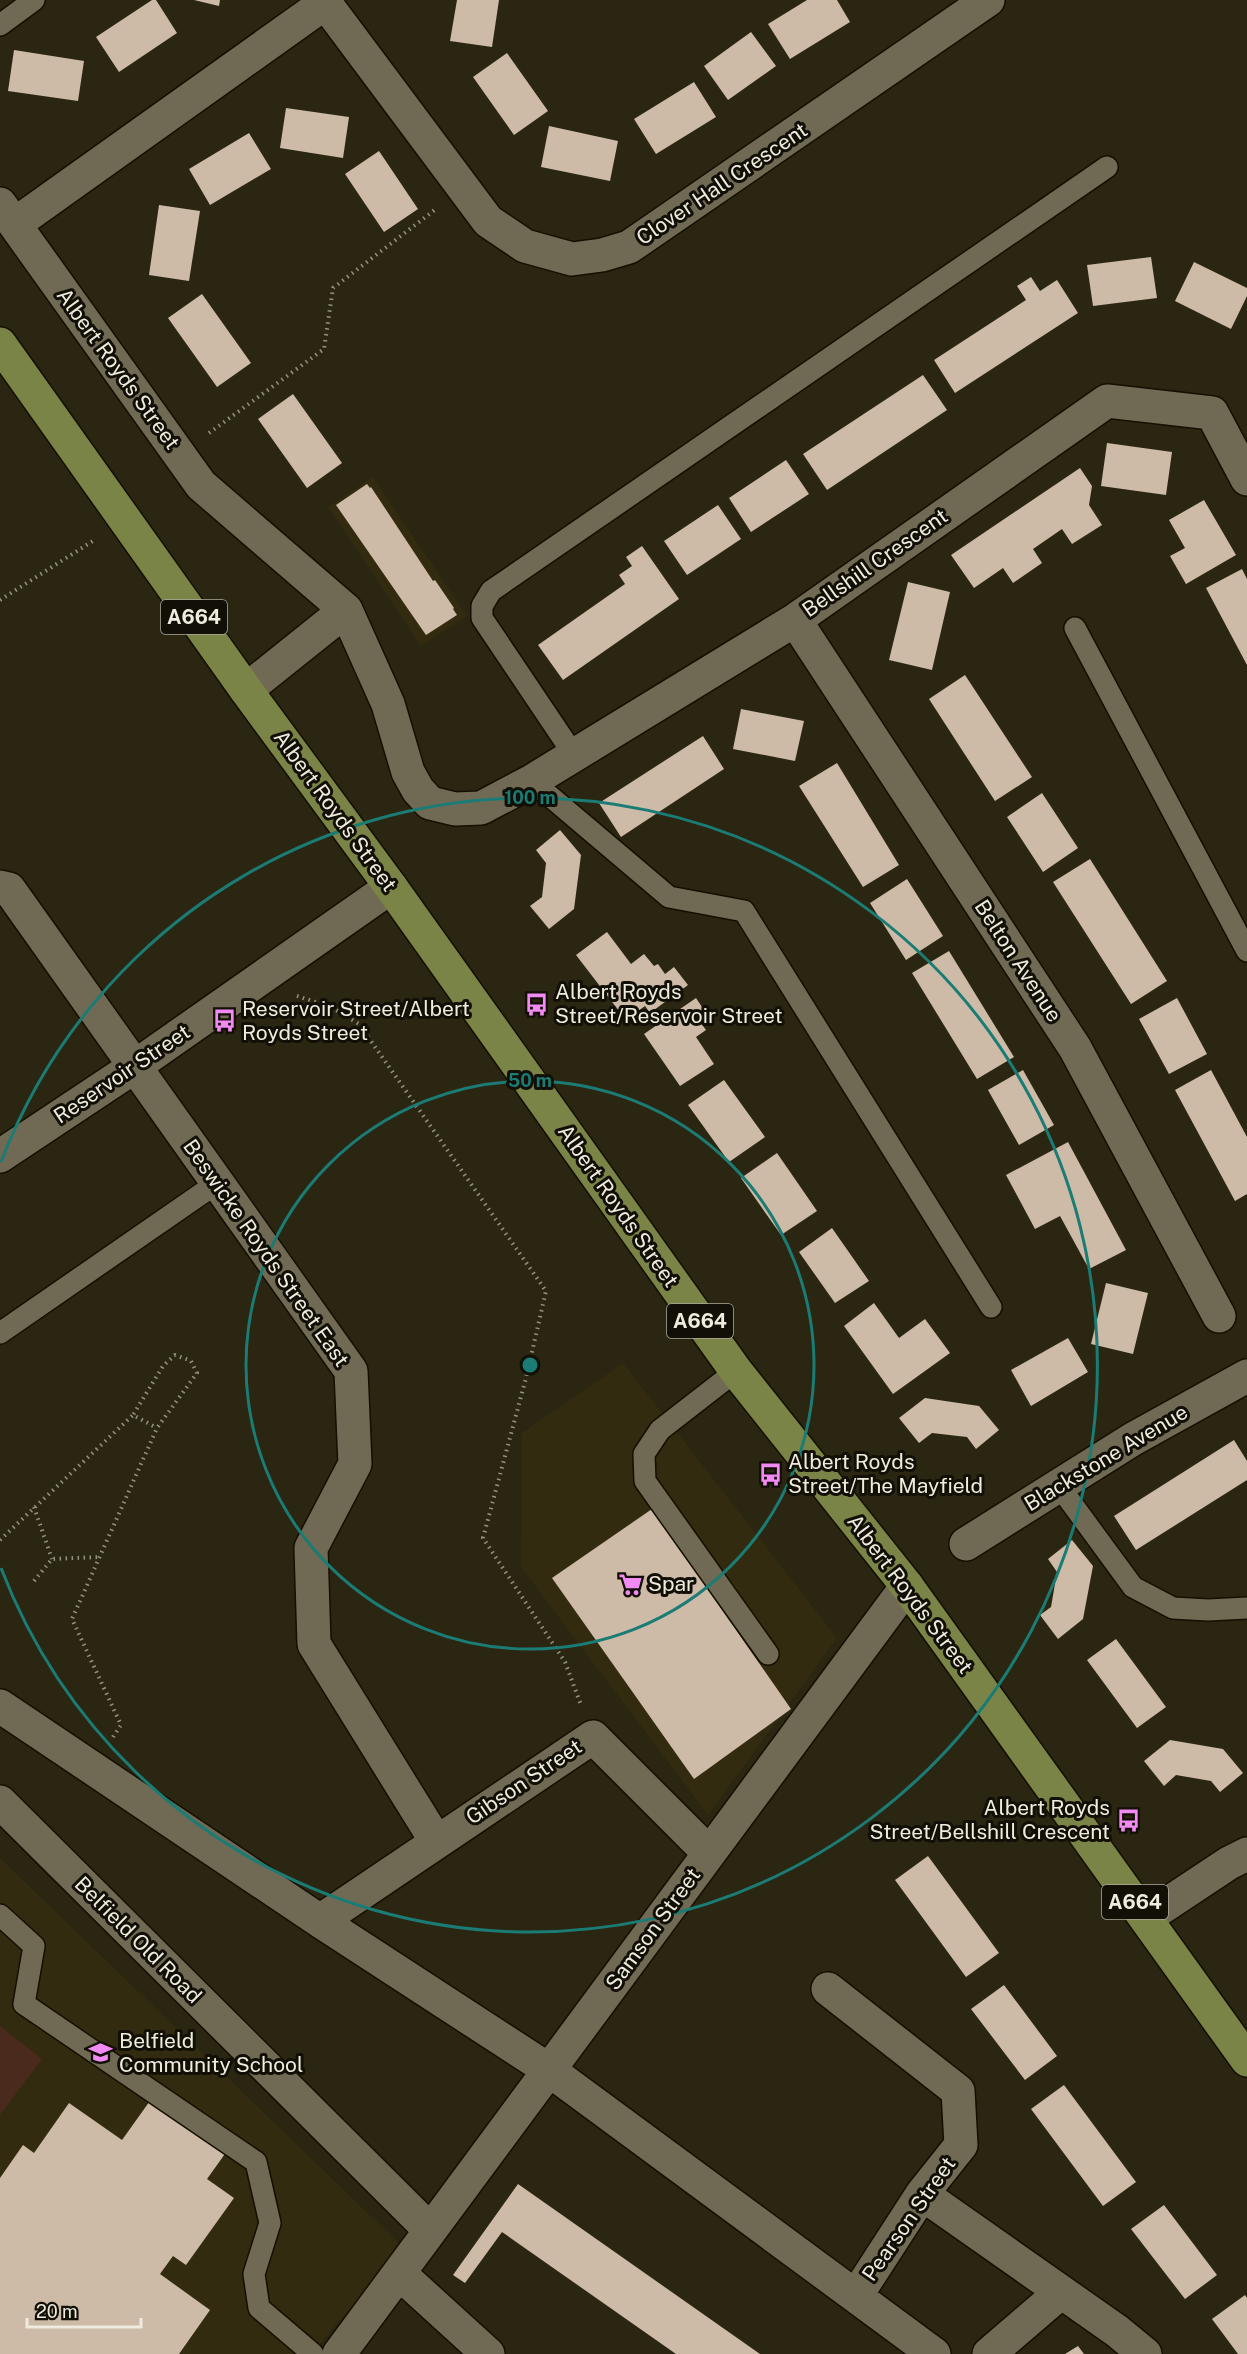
<svg xmlns="http://www.w3.org/2000/svg" width="1247" height="2354" font-family="'Public Sans',sans-serif">
	<rect width="100%" height="100%" fill="#2b2612"/>
	<path fill="#322b0f" d="M373,477L467,616L421,646L328,507Z
		M623,1363L837,1638L708,1815L521,1567L522,1433Z
		M0,1858L403,2247L311,2354H0Z"/>
	<path fill="#492a1c" d="M0,2026L42,2059L0,2115Z"/>
	<path fill="#cdbba7" d="M152,0H156L177,33L119,72L96,37Z
		M194,0H220L219,6Z
		M457,0H499L492,47L450,41Z
		M807,0H837L850,22L790,59L768,24Z
		M751,32L776,66L728,100L704,66Z
		M14,50L84,61L78,101L8,91Z
		M507,53L548,111L514,135L473,77Z
		M694,82L716,117L656,154L634,119Z
		M286,108L349,117L343,158L280,148Z
		M549,126L618,141L610,181L541,167Z
		M249,133L271,169L210,205L189,169Z
		M379,151L418,209L384,232L345,174Z
		M159,205L200,211L189,281L149,275Z
		M1151,257L1157,298L1093,306L1087,265Z
		M1194,262L1247,288V296L1231,329L1175,301Z
		M1031,277L1040,291L1057,280L1078,313L955,393L934,360L1026,300L1017,286Z
		M202,294L251,363L217,387L168,318Z
		M923,375L947,410L827,490L803,454Z
		M293,394L342,463L307,488L258,419Z
		M1107,443L1172,452L1166,495L1101,486Z
		M786,460L809,494L751,532L729,498Z
		M1080,468L1092,486L1089,505L1102,525L1072,544L1062,529L1033,549L1042,563L1013,583L1003,568L974,588L951,555Z
		M367,484L370,488L371,487L433,581L435,580L454,608L453,609L457,615L426,635L336,505Z
		M1204,500L1236,555L1186,584L1170,556L1185,548L1169,520Z
		M718,505L741,539L687,575L664,541Z
		M642,546L679,599L563,680L538,645L625,584L619,575L632,566L626,557Z
		M1242,569L1247,579V665L1206,588Z
		M908,582L950,592L932,670L889,660Z
		M965,675L1032,777L995,801L929,699Z
		M741,709L804,721L795,761L733,749Z
		M703,736L724,769L621,837L599,803Z
		M837,763L899,865L863,887L799,786Z
		M1042,793L1078,848L1043,872L1007,817Z
		M560,830L581,855L574,909L549,929L530,906L542,897L546,863L536,850Z
		M1090,859L1167,981L1131,1004L1053,882Z
		M907,879L943,936L906,960L870,903Z
		M607,932L631,964L644,954L654,966L658,964L665,974L674,967L688,985L650,1013L645,1006L626,1020L576,955Z
		M949,951L1014,1057L977,1079L912,973Z
		M696,998L706,1013L698,1019L706,1030L696,1037L714,1064L680,1086L644,1034Z
		M1177,998L1207,1054L1169,1074L1139,1019Z
		M1023,1070L1054,1125L1019,1145L988,1090Z
		M1211,1070L1247,1137V1194L1235,1201L1175,1090Z
		M724,1080L765,1137L729,1162L688,1105Z
		M1068,1142L1126,1250L1089,1269L1060,1216L1035,1229L1006,1175Z
		M777,1153L817,1211L781,1235L741,1178Z
		M832,1228L869,1281L835,1303L799,1252Z
		M1106,1283L1148,1293L1133,1354L1091,1344Z
		M874,1303L899,1338L925,1319L950,1353L893,1394L844,1326Z
		M1068,1338L1088,1372L1031,1406L1011,1370Z
		M925,1398L979,1406L999,1430L976,1449L967,1437L932,1433L919,1443L899,1418Z
		M1234,1440L1247,1461V1480L1136,1550L1114,1516Z
		M652,1509L791,1709L694,1779L552,1578Z
		M1072,1540L1093,1566L1083,1619L1058,1639L1040,1615L1051,1607L1057,1572L1048,1559Z
		M1116,1639L1166,1707L1137,1728L1087,1660Z
		M1170,1740L1223,1749L1243,1773L1220,1792L1211,1781L1176,1775L1164,1786L1144,1761Z
		M928,1856L999,1953L966,1977L895,1880Z
		M1004,1985L1057,2056L1025,2080L971,2009Z
		M1064,2085L1136,2182L1103,2206L1031,2109Z
		M152,2098L227,2151L207,2179L234,2198L186,2265L173,2256L160,2274L210,2310L179,2354H0V2178L23,2145L34,2153L69,2103L122,2140Z
		M518,2184L760,2354H676L502,2232L465,2283L453,2275Z
		M1164,2205L1217,2275L1185,2299L1131,2229Z
		M1245,2295L1247,2298V2354H1238L1212,2319Z
		M1078,2346L1084,2354H1065Z"/>
	<g fill="none" stroke-linecap="round" stroke-linejoin="round">
		<defs>
			<path id="service" d="M0,25L34,0
				M1075,628L1247,951
				M574,755L482,618V606L491,591L1107,167
				M532,781L669,897L744,911L991,1307
				M0,1333L217,1183
				M736,1371L660,1430L644,1454L645,1481L768,1654
				M1059,1486L1133,1587L1173,1608L1208,1610L1247,1608
				M0,1915L34,1946L24,2004L256,2162L270,2223L254,2274L259,2308L313,2354"/>
			<path id="minor" d="M323,0L488,221L525,246L572,259L602,255L629,247L988,0
				M0,204L201,485L346,610L388,704L408,772L418,790L430,803L455,809L481,808L532,781L795,620L1107,401L1212,413L1247,479
				M15,224L325,3
				M795,620L1075,1048L1219,1316
				M246,690L346,610
				M0,887L9,889L351,1371L355,1464L311,1548L314,1644L436,1841
				M0,1156L134,1067L391,887
				M966,1544L1133,1439L1247,1376
				M0,1706L320,1921L549,2070L934,2354
				M0,1802L430,2230
				M1146,1918L1229,1863L1247,1854
				M320,1921L593,1737L709,1853
				M828,1989L958,2091L961,2145L922,2194L856,2296
				M922,2194L1117,2331L1145,2354
				M399,2273L488,2354
				M339,2354L907,1586
				M989,2354L1060,2293"/>
			<path id="primary" d="M0,344L246,690L391,887L736,1371L907,1586L1247,2060"/>
		</defs>
		<use href="#service" stroke="#140f00" stroke-width="24"/>
		<use href="#minor" stroke="#140f00" stroke-width="36"/>
		<use href="#primary" stroke="#140f00" stroke-width="36"/>
		<path stroke="#969282" stroke-width="4" stroke-dasharray="1.5 4.5" stroke-linecap="butt" d="M209,433L324,349L333,288L436,209
			M0,600L96,539
			M297,996L331,1007L359,1024L546,1291L526,1378L483,1538L565,1662L581,1705
			M34,1507L52,1559
			M0,1540L133,1415L157,1428
			M34,1581L52,1559L100,1557
			M113,1737L121,1725L72,1619L157,1428L197,1373L191,1361L175,1355L163,1366L133,1415"/>
		<use href="#service" stroke="#706a54" stroke-width="21"/>
		<use href="#minor" stroke="#706a54" stroke-width="33"/>
		<use href="#primary" stroke="#7a8446" stroke-width="33"/>
	</g>
	<g fill="none" stroke="#1a7c74" stroke-width="3">
		<circle cx="530" cy="1365" r="284"/>
		<path d="M1 1162A567 567 0 1 1 1 1568"/>
	</g>
	<defs>
		<symbol id="bus-bare" viewBox="-9 -9 18 18"><path d="M-5-6H5V4H4V6H2V4H-2V6H-4V4H-5ZM-3.5-4V0h7V-4ZM-3.5 1.2v1.5H-2V1.2ZM2 1.2v1.5H3.5V1.2Z" fill="#f28af3" stroke="#120f07" stroke-width="2.5" paint-order="stroke"/></symbol>
		<symbol id="supermarket-bare" viewBox="-9 -9 18 18"><path d="M-6-5.5h2.5l.6 2H6L4.5 2H-2.5L-4.4-4H-6ZM-1.5 3.2a1.3 1.3 0 1 0 .1 0ZM3 3.2a1.3 1.3 0 1 0 .1 0Z" fill="#f28af3" stroke="#120f07" stroke-width="2.5" paint-order="stroke"/></symbol>
		<symbol id="school-bare" viewBox="-9 -9 18 18"><path d="M0-5L7-2L0 1L-7-2ZM-4 1L0 2.5L4 1V4Q0 6-4 4Z" fill="#f28af3" stroke="#120f07" stroke-width="2.5" paint-order="stroke"/></symbol>
	</defs>
	<g fill-rule="evenodd">
		<use href="#bus-bare" x="520" y="988" width="33" height="33"/>
		<use href="#bus-bare" x="208" y="1004" width="33" height="33"/>
		<use href="#bus-bare" x="754" y="1458" width="33" height="33"/>
		<use href="#supermarket-bare" x="614" y="1568" width="33" height="33"/>
		<use href="#bus-bare" x="1112" y="1804" width="33" height="33"/>
		<use href="#school-bare" x="84" y="2036" width="33" height="33"/>
	</g>
	<g text-anchor="middle" stroke-width="6" stroke-linejoin="round" paint-order="stroke">
		<g fill="#120f07" stroke="#adaa9e" stroke-width="1.5">
			<rect x="161" y="600" width="66" height="34" rx="4.5"/>
			<rect x="667" y="1304" width="66" height="34" rx="4.5"/>
			<rect x="1102" y="1885" width="66" height="34" rx="4.5"/>
		</g>
		<g font-size="20" font-weight="bold" fill="#efecdf">
			<text x="194" y="624">A664</text>
			<text x="700" y="1328">A664</text>
			<text x="1135" y="1909">A664</text>
		</g>
		<g font-size="21" fill="#efecdf" stroke="#120f07">
			<text transform="translate(722 184) rotate(-34)" y="7">Clover Hall Crescent</text>
			<text transform="translate(118 369) rotate(54)" y="7">Albert Royds Street</text>
			<text transform="translate(875 563) rotate(-35)" y="7">Bellshill Crescent</text>
			<text transform="translate(335 811) rotate(54)" y="7">Albert Royds Street</text>
			<text transform="translate(1018 961) rotate(57)" y="7">Belton Avenue</text>
			<text transform="translate(122 1074) rotate(-34)" y="7">Reservoir Street</text>
			<text transform="translate(618 1206) rotate(55)" y="7">Albert Royds Street</text>
			<text transform="translate(266 1253) rotate(55)" y="7">Beswicke Royds Street East</text>
			<text transform="translate(1106 1458) rotate(-31)" y="7">Blackstone Avenue</text>
			<text transform="translate(910 1594) rotate(53)" y="7">Albert Royds Street</text>
			<text transform="translate(524 1782) rotate(-34)" y="7">Gibson Street</text>
			<text transform="translate(653 1929) rotate(-54)" y="7">Samson Street</text>
			<text transform="translate(138 1940) rotate(45)" y="7">Belfield Old Road</text>
			<text transform="translate(909 2219) rotate(-55)" y="7">Pearson Street</text>
		</g>
		<g font-size="21" fill="#efecdf" stroke="#120f07" text-anchor="start">
			<text x="555" y="999">Albert Royds<tspan x="555" dy="24">Street/Reservoir Street</tspan></text>
			<text x="242" y="1016">Reservoir Street/Albert<tspan x="242" dy="24">Royds Street</tspan></text>
			<text x="788" y="1469">Albert Royds<tspan x="788" dy="24">Street/The Mayfield</tspan></text>
			<text x="648" y="1591">Spar</text>
			<text x="1110" y="1815" text-anchor="end">Albert Royds<tspan x="1110" dy="24">Street/Bellshill Crescent</tspan></text>
			<text x="119" y="2048">Belfield<tspan x="119" dy="24">Community School</tspan></text>
		</g>
	</g>
	<circle cx="530" cy="1365" r="9" fill="#1a7c74" stroke="#120f07" stroke-width="3"/>
	<g font-size="18" text-anchor="middle" font-weight="bold" fill="#1a7c74" stroke="#120f07" stroke-width="6" stroke-linejoin="round" paint-order="stroke">
		<text x="530" y="804">100 m</text>
		<text x="530" y="1087">50 m</text>
	</g>
	<path d="M27 2318v9h114v-9" fill="none" stroke="#efecdf" stroke-width="3"/>
	<text x="36" y="2318" font-size="18" fill="#efecdf" stroke="#120f07" stroke-width="4.5" paint-order="stroke">20 m</text>
</svg>
